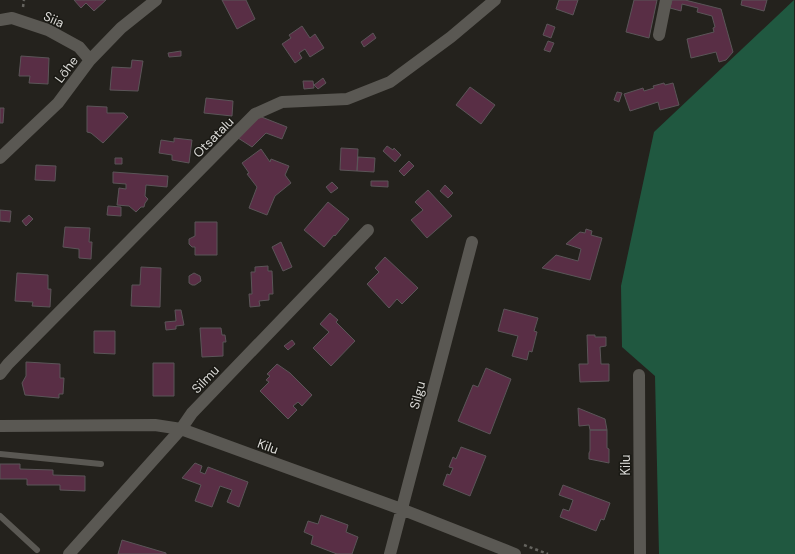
<svg xmlns="http://www.w3.org/2000/svg" width="795" height="554" font-family="'DM Sans',sans-serif">
	<rect width="100%" height="100%" fill="#24221d"/>
	<path fill="#205840" d="M794,0L795,554H659L655,376L622,347L621,286L654,132Z"/>
	<path fill="#592e45" stroke="#5b5558" d="M74,0H106L94,11L86,3L81,8Z
		M222,0H246L255,19L237,29Z
		M559,0H578L573,15L556,9Z
		M634,0H657L649,38L626,32Z
		M672,0H685L721,9L733,52L726,60L719,62L716,52L691,58L687,39L714,32L713,28L715,27L712,16L697,12L698,8L682,4L681,11L670,8Z
		M742,0H767L764,11L741,5Z
		M547,24L555,27L551,38L543,35Z
		M302,26L310,38L315,34L324,48L310,57L305,49L299,53L302,58L295,63L282,44L291,38L289,35Z
		M373,33L376,38L364,47L361,42Z
		M548,41L554,43L550,52L544,50Z
		M181,51V56L169,57L168,53Z
		M21,56L49,58L48,84L29,83L30,76H19Z
		M132,60L143,61L138,91L110,90L112,67L131,68Z
		M323,78L326,83L318,89L314,85Z
		M303,81H313L314,88L304,89Z
		M664,83L665,85L673,83L679,105L660,110L658,102L630,111L624,94L643,88L644,91L654,88L653,86Z
		M470,87L495,105L481,124L456,105Z
		M617,92L622,93L619,102L614,100Z
		M206,98L233,101L232,116L204,113Z
		M87,106L107,107V113H124L128,117L103,143L91,133L87,132Z
		M0,108H4L3,123H0Z
		M259,116L287,127L282,139L266,133L252,147L238,138Z
		M174,138L192,140L189,163L172,160V155L159,153L161,140L174,142Z
		M387,146L393,150L394,148L401,155L395,162L383,151Z
		M341,148L358,149L357,171L340,170Z
		M261,149L270,162L271,159L289,166L285,175L291,183L275,196L267,215L249,208L257,187L247,174L249,173L242,163Z
		M358,157L375,158L374,172L357,171Z
		M115,158H122V164H115Z
		M409,161L414,166L404,176L399,171Z
		M36,165L56,166L55,181L35,180Z
		M113,172L168,176L167,187L146,185L145,196L148,199L145,203L144,207H141L136,212L129,206L117,205L119,188L126,189V184L113,183Z
		M371,181H388V187L371,186Z
		M332,182L338,188L331,193L326,187Z
		M445,185L453,193L448,198L440,191Z
		M428,190L452,216L427,238L411,220L423,210L415,202Z
		M328,202L349,219L335,236L334,235L324,247L304,230Z
		M108,206L121,207V216L107,215Z
		M0,210L11,211L10,222L0,221Z
		M29,215L33,219L26,226L22,221Z
		M195,222H217V255H195V247H192L189,244V239L195,236Z
		M65,227L90,228L89,242H92L91,259L79,258V249L63,247Z
		M586,229L592,231L591,235L602,238L590,280L542,268L556,255L578,261L581,249L566,244L580,232L585,233Z
		M281,242L292,267L283,271L272,247Z
		M385,257L418,288L402,304L397,299L389,308L367,284L379,272L375,268Z
		M268,266V271H272L273,294H269V300L259,301L260,306L250,307L249,294H252L251,272H255V267Z
		M141,267L161,268L160,307L131,306L132,285H140Z
		M17,273L48,275V289H51L50,307L32,306L33,302L15,301Z
		M194,273L200,276L201,281L195,285H192L189,283V276Z
		M504,309L538,318L534,331L537,332L532,352L529,351L527,360L512,356L518,336L498,331Z
		M175,310H181L184,325L176,326V329L166,330L165,322L176,321Z
		M330,313L338,320L336,322L355,341L331,366L313,348L329,332L320,324Z
		M200,328H221L222,335H225L226,342H223V356L202,357Z
		M94,331H115V354L94,353Z
		M587,335H595V337H606V346L600,347L601,364H609V381L580,382L579,364H588Z
		M292,340L295,344L288,350L284,346Z
		M26,362L60,364V378H64L63,394H59V398L25,395L22,383L26,376Z
		M153,363H174V396H153Z
		M277,364L290,373L312,395L302,406L298,402L293,406L297,410L288,419L260,391L269,382L266,380L270,376L267,374Z
		M486,368L511,379L490,434L458,421L473,385L478,387Z
		M578,408L605,419L607,430H590L589,425L579,426Z
		M590,430H607V448L609,449V463L589,459V453L590,451Z
		M461,447L486,456L470,496L443,485L447,474L450,475L453,468L449,467L453,457L456,459Z
		M195,463L202,466L200,472L205,474L208,467L248,482L239,507L227,502L232,490L220,486L212,507L195,501L201,485L182,478Z
		M0,464H20V469L53,470V475L85,476V491L60,490V485H27V479H0Z
		M563,485L610,503L604,520L601,519L596,531L560,517L563,509L569,511L573,500L559,495Z
		M321,515L348,525L346,532L358,537L352,554H337L311,544L313,536L304,532L308,521L318,524Z
		M122,540L166,553V554H118Z"/>
	<g fill="none" stroke-linecap="round" stroke-linejoin="round">
		<path stroke="#65645f" stroke-width="2.5" stroke-dasharray="3 3" stroke-linecap="butt" d="M23,7L24,0
			M524,545L548,554"/>
		<path stroke="#5a5853" stroke-width="6" d="M0,454L101,464
			M0,516L37,550"/>
		<path stroke="#5a5853" stroke-width="12" d="M0,20L12,18L48,30L79,47L90,60
			M659,35L666,0
			M0,158L58,103L90,60L121,28L156,0
			M0,374L8,364L255,114L282,102L347,99L390,82L451,37L495,0
			M639,375L640,554
			M0,426L155,425L181,429L401,509L515,554
			M69,554L181,429L192,413L368,230
			M390,554L472,242"/>
	</g>
	<g text-anchor="middle" stroke-width="3" stroke-linejoin="round" paint-order="stroke">
		<g font-size="13" fill="#dbdad7" stroke="#1a1914">
			<text transform="translate(54 19) rotate(24)" y="5">Siia</text>
			<text transform="translate(66 69) rotate(-53)" y="5">Lõhe</text>
			<text transform="translate(213 137) rotate(-45)" y="5">Otsatalu</text>
			<text transform="translate(205 379) rotate(-46)" y="5">Silmu</text>
			<text transform="translate(417 395) rotate(-75)" y="5">Silgu</text>
			<text transform="translate(268 446) rotate(20)" y="5">Kilu</text>
			<text transform="translate(625 465) rotate(-90)" y="5">Kilu</text>
		</g>
	</g>
</svg>
